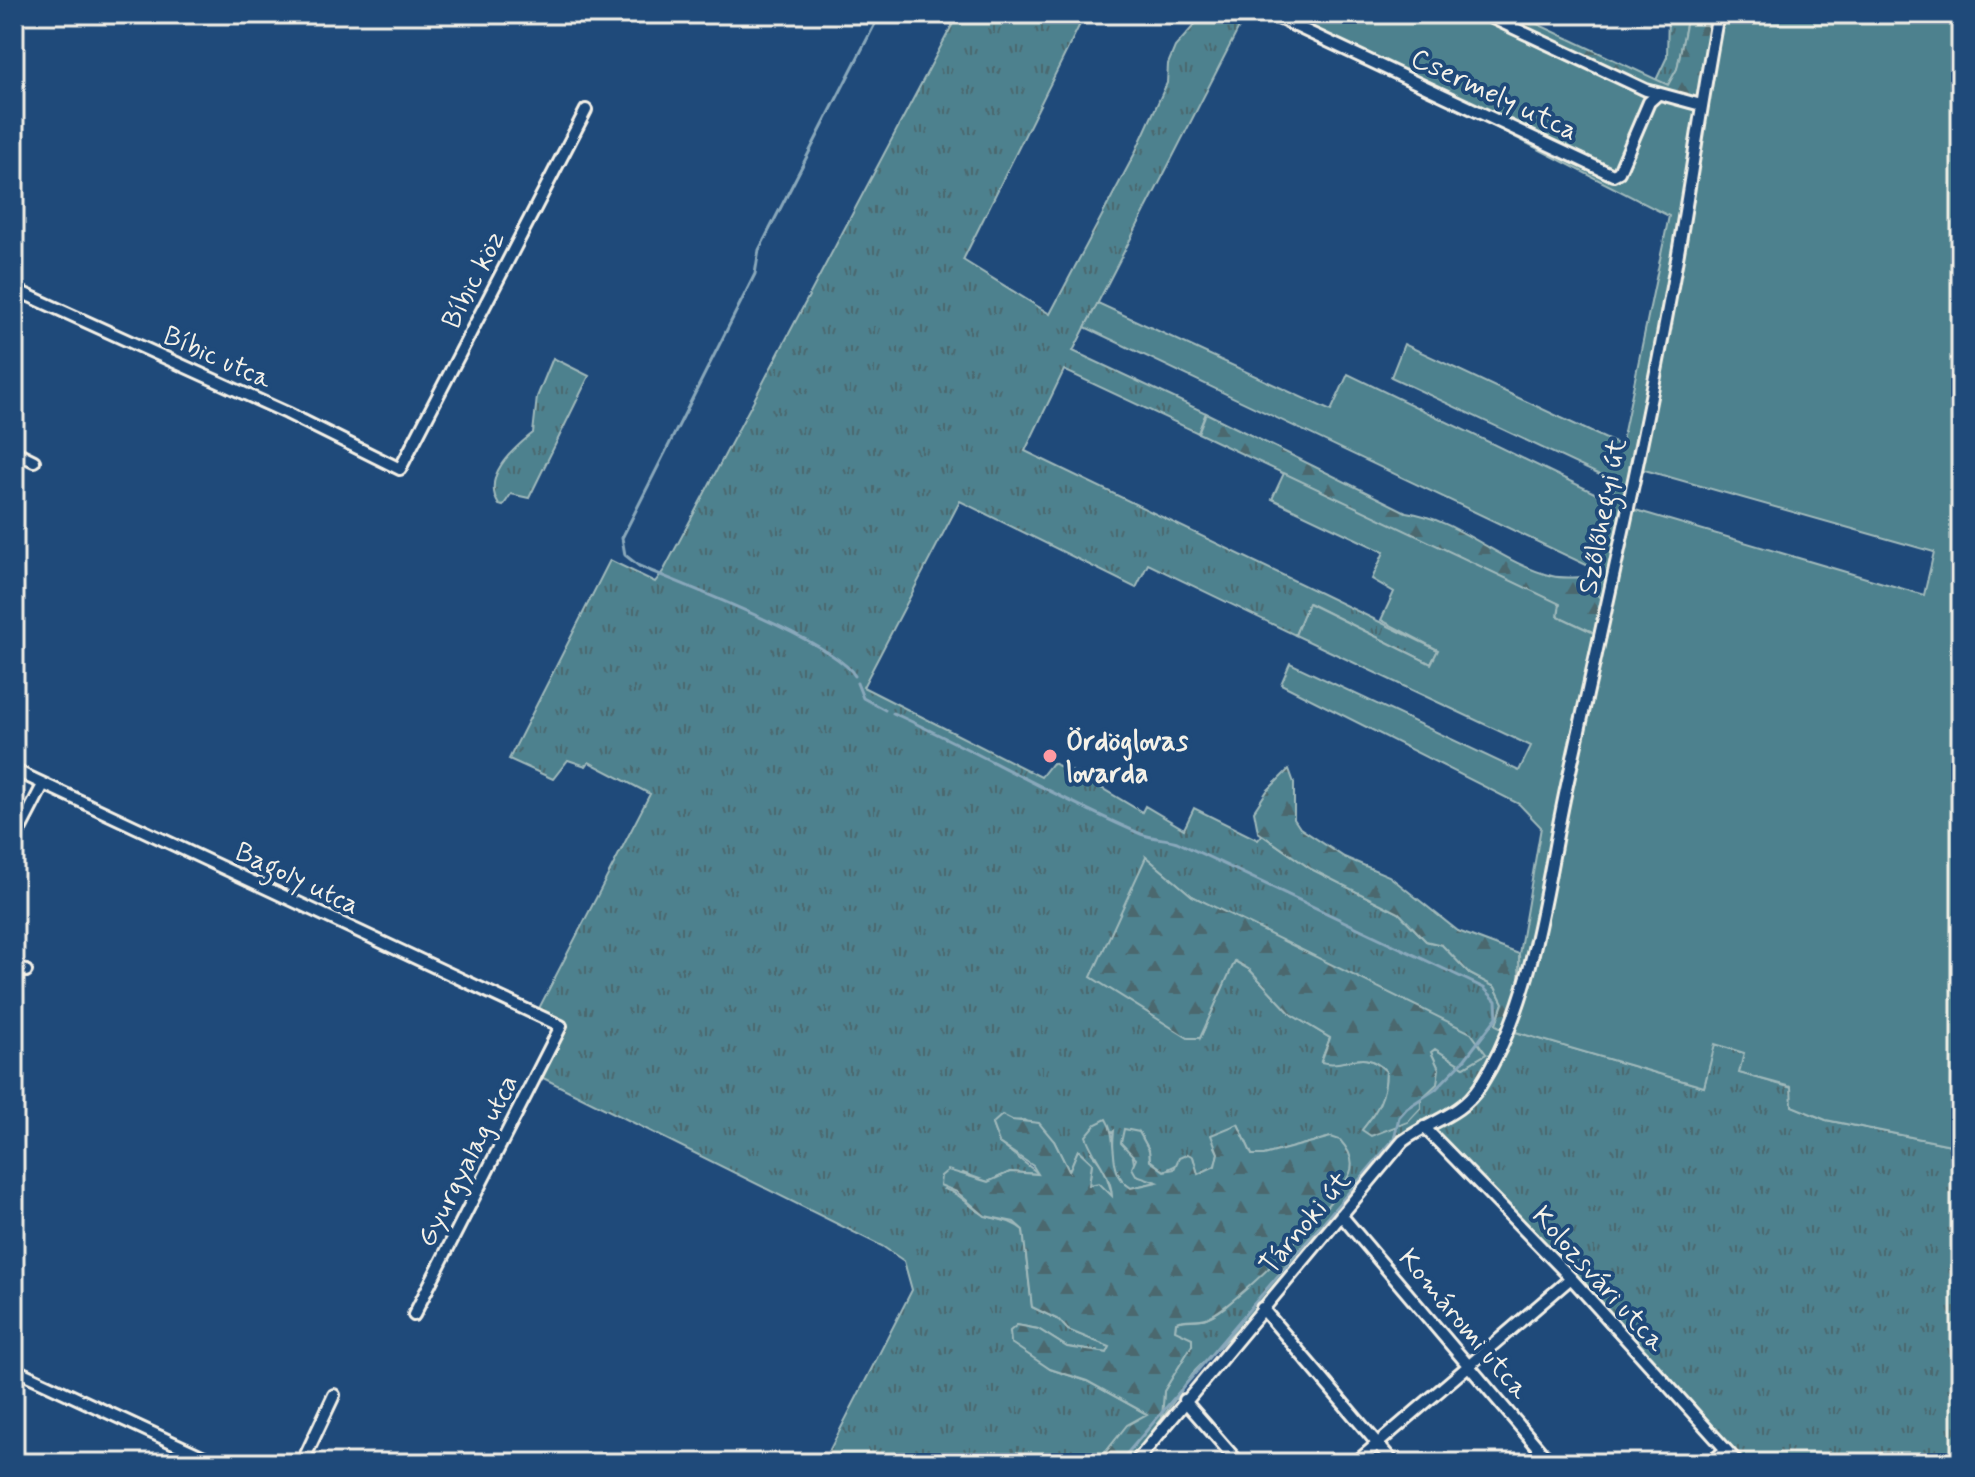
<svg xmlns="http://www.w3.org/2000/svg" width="1975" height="1477" font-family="Mynerve,sans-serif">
	<defs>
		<pattern id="grass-tufts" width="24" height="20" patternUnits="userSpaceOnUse" patternTransform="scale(2)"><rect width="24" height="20" fill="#4d818e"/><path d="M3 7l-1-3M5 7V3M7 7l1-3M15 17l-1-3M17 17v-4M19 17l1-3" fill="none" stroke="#4b676e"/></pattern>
		<pattern id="forest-firs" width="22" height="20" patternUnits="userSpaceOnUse" patternTransform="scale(2)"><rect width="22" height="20" fill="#4d818e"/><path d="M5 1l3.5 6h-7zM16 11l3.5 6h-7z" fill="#4b676e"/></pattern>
	</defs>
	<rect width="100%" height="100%" fill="#1f4a7a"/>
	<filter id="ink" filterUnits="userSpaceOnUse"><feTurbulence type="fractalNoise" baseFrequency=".0125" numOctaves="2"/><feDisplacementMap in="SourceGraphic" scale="16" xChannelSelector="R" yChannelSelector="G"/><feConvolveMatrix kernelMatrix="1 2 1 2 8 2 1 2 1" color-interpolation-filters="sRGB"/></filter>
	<g filter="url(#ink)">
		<path fill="url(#grass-tufts)" stroke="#a0b9bb" stroke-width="2" fill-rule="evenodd" d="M958,14H1085L963,260L1050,314L1134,155L1167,83L1168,64L1175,47L1204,14H1232L1243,20L1073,351L1206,413L1198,433L1064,370L1025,451L1438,650L1431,664L1309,603L1295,635L1148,564L1136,588L960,501L863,687L1041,777L1052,763L1076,773L1142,812L1145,806L1184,829L1194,808L1258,840L1262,835L1311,869L1399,913L1426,941L1442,945L1470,974L1495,987L1503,1003L1496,1024L1502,1028L1704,1087L1714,1044L1744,1053L1740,1073L1792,1088L1793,1106L1826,1120L1961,1147V1463H1740L1429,1123L1409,1137L1277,1288L1195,1371L1162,1418L1164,1391L1192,1345L1175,1330L1176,1322C1186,1319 1197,1321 1206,1318C1255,1302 1306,1183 1331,1137L1264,1155H1252L1238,1124L1215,1147L1218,1153L1215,1166L1198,1175L1193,1157L1164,1171L1150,1160L1149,1150L1139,1132L1132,1152L1136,1174L1157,1182L1131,1188C1111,1176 1112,1152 1114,1131L1091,1152L1104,1168L1113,1197L1089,1185L1092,1163L1078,1150L1069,1172L1054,1141L1024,1120L992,1124L999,1143L1039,1174L1010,1172L988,1182L963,1173L944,1189C963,1194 971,1210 987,1216C1001,1221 1011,1220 1023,1230L1032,1307L1059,1320L1068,1330L1110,1347L1108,1353L1067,1347L1038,1329L1017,1325L1010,1332L1050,1369L1087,1381L1148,1415L1127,1426L1097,1463H823L912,1290L904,1261L882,1246L539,1076L558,1028L535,1016L650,794L589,762L586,766L568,760L553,779L509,759L610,560L655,582L664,570ZM1146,857L1192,896L1486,1054L1464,1067L1435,1049L1431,1052L1439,1069L1421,1099L1362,1130C1378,1111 1386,1097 1386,1071C1360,1046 1349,1069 1321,1061L1330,1038L1292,1015L1250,970L1234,961L1200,1038Z
			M1668,14H1715L1713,24L1687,20L1677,69L1668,85L1656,80L1667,57Z
			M553,358L589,376L529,498L511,494L503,506L499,505C481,476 513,449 533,433L537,397Z"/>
		<path fill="url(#forest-firs)" stroke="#a0b9bb" stroke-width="2" d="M1494,14H1516L1668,85L1677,69L1687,20L1713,24L1698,101L1655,90Z
			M1206,413L1406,512C1458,519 1500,563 1552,576C1568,580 1584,574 1600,581L1604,599L1597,634L1558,616L1559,604L1198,433Z
			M1289,769L1294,783V819L1300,828L1344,857L1389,876L1458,931L1519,954L1520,987L1502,1028L1496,1025L1503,1003L1495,987L1470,974L1442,945L1426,941L1399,913L1311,869L1258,832L1254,811L1267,791Z
			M1146,857L1192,896L1471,1033L1486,1054L1464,1067L1435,1049L1431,1052L1439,1069L1437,1084L1421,1099V1108L1408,1122L1371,1136L1362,1130C1377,1111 1386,1097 1386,1071C1361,1046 1348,1069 1321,1062L1330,1038L1292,1015L1250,970L1235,961L1200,1038H1188L1091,977Z
			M1002,1115L1012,1120L1039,1123L1054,1141L1069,1171L1078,1150L1092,1163L1089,1185L1099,1183L1112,1196C1111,1173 1093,1158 1086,1136L1096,1124L1106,1119C1120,1141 1105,1172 1131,1188L1157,1182L1136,1175L1132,1168L1136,1159L1121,1143L1124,1129L1139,1132L1149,1150L1150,1161L1164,1171L1174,1169L1179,1158L1188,1154L1193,1157L1198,1174L1215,1166L1218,1153L1211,1135L1238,1124L1252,1155H1264L1331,1137L1340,1140C1348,1149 1355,1161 1350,1173C1337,1203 1235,1308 1206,1318C1197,1321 1186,1318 1176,1322L1175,1330L1192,1338V1345L1164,1391L1162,1418L1129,1463H1097L1127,1425L1147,1414L1087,1381L1050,1369L1011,1343L1010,1331L1017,1325L1038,1329L1067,1347L1107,1353L1110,1347L1068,1330L1059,1320L1032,1307L1023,1230L1014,1222L985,1216L957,1192L940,1185L941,1176L948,1170L988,1182L1010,1172L1038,1174L1033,1166L999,1143L992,1124Z"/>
		<path fill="#4d818e" stroke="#a0b9bb" stroke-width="2" fill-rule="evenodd" d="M1274,14H1494L1655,90L1698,100L1715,14H1961V1147L1826,1120L1792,1106L1791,1087L1739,1073L1744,1053L1715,1044L1704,1087L1502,1028L1520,987L1519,954L1541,827L1519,804L1281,684L1290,663L1519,771L1531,746L1295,635L1308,603L1431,664L1438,650L1381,620L1394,592L1372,579L1384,552L1272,499L1284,473L1560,604L1558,616L1596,634L1604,599L1597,595L1600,581L1592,577L1595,569L1085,327L1098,303L1331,411L1348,374L1611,501L1615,482L1391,377L1404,344L1621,446L1669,216ZM1641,469L1934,552L1924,595L1632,509Z"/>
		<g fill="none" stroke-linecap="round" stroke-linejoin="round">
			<path stroke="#89a8bb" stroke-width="3" d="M855,676C835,642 681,584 639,566L625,555L622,538L755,274L759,250L880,14
				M857,683L863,698L885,710
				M893,713C977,751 1056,798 1141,834C1153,839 1165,838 1177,842L1442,968L1484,988L1496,1001L1497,1017L1465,1059L1436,1089L1407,1108L1399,1117L1394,1139L1119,1463"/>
			<defs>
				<path id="minor" d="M1270,14L1613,175L1619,172L1649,102L1658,94
					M1484,14L1646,90L1701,105
					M14,289L287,413L400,469L586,110
					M14,451L34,461
					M14,770L561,1026L414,1315
					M14,841L43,785
					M14,966L26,971
					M1424,1127L1571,1278L1738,1463
					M1341,1215L1551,1463
					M1262,1308L1394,1463
					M14,1369L217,1463
					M1184,1400L1239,1463
					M302,1463L334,1395
					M1135,1463L1403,1141C1430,1121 1461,1116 1480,1086C1536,998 1545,885 1567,785C1606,608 1647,431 1678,253C1692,173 1703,93 1718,14
					M1355,1463L1571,1278
					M1710,1463L1726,1450"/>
			</defs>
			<use href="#minor" stroke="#f4f1e8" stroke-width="16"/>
			<use href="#minor" stroke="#1f4a7a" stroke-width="10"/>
		</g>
	</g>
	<circle fill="#ff9aa2" stroke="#1f4a7a" stroke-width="3" cx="1050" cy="756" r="8"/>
	<g text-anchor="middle" stroke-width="8" stroke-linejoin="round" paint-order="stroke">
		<g font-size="28" fill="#f4f1e8" stroke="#1f4a7a">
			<text transform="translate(1495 93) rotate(25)" y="10">Csermely utca</text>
			<text transform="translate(472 279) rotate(-63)" y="10">Bíbic köz</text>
			<text transform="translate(218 356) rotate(24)" y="10">Bíbic utca</text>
			<text transform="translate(1601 516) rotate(-79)" y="10">Szőlőhegyi út</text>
			<text transform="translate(298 877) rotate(25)" y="10">Bagoly utca</text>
			<text transform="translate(466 1160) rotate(-63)" y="10">Gyurgyalag utca</text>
			<text transform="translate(1304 1222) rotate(-50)" y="10">Tárnoki út</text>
			<text transform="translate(1600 1278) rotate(48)" y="10">Kolozsvári utca</text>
			<text transform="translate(1465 1323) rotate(50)" y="10">Komáromi utca</text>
		</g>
		<g font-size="28" font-weight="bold" fill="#f4f1e8" stroke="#1f4a7a" text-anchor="start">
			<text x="1066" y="750">Ördöglovas<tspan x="1066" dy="32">lovarda</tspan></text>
		</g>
	</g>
	<rect width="1975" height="1477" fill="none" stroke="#1f4a7a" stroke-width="48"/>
	<rect x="24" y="24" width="1927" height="1429" fill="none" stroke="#f4f1e8" stroke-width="3" filter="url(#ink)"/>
</svg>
